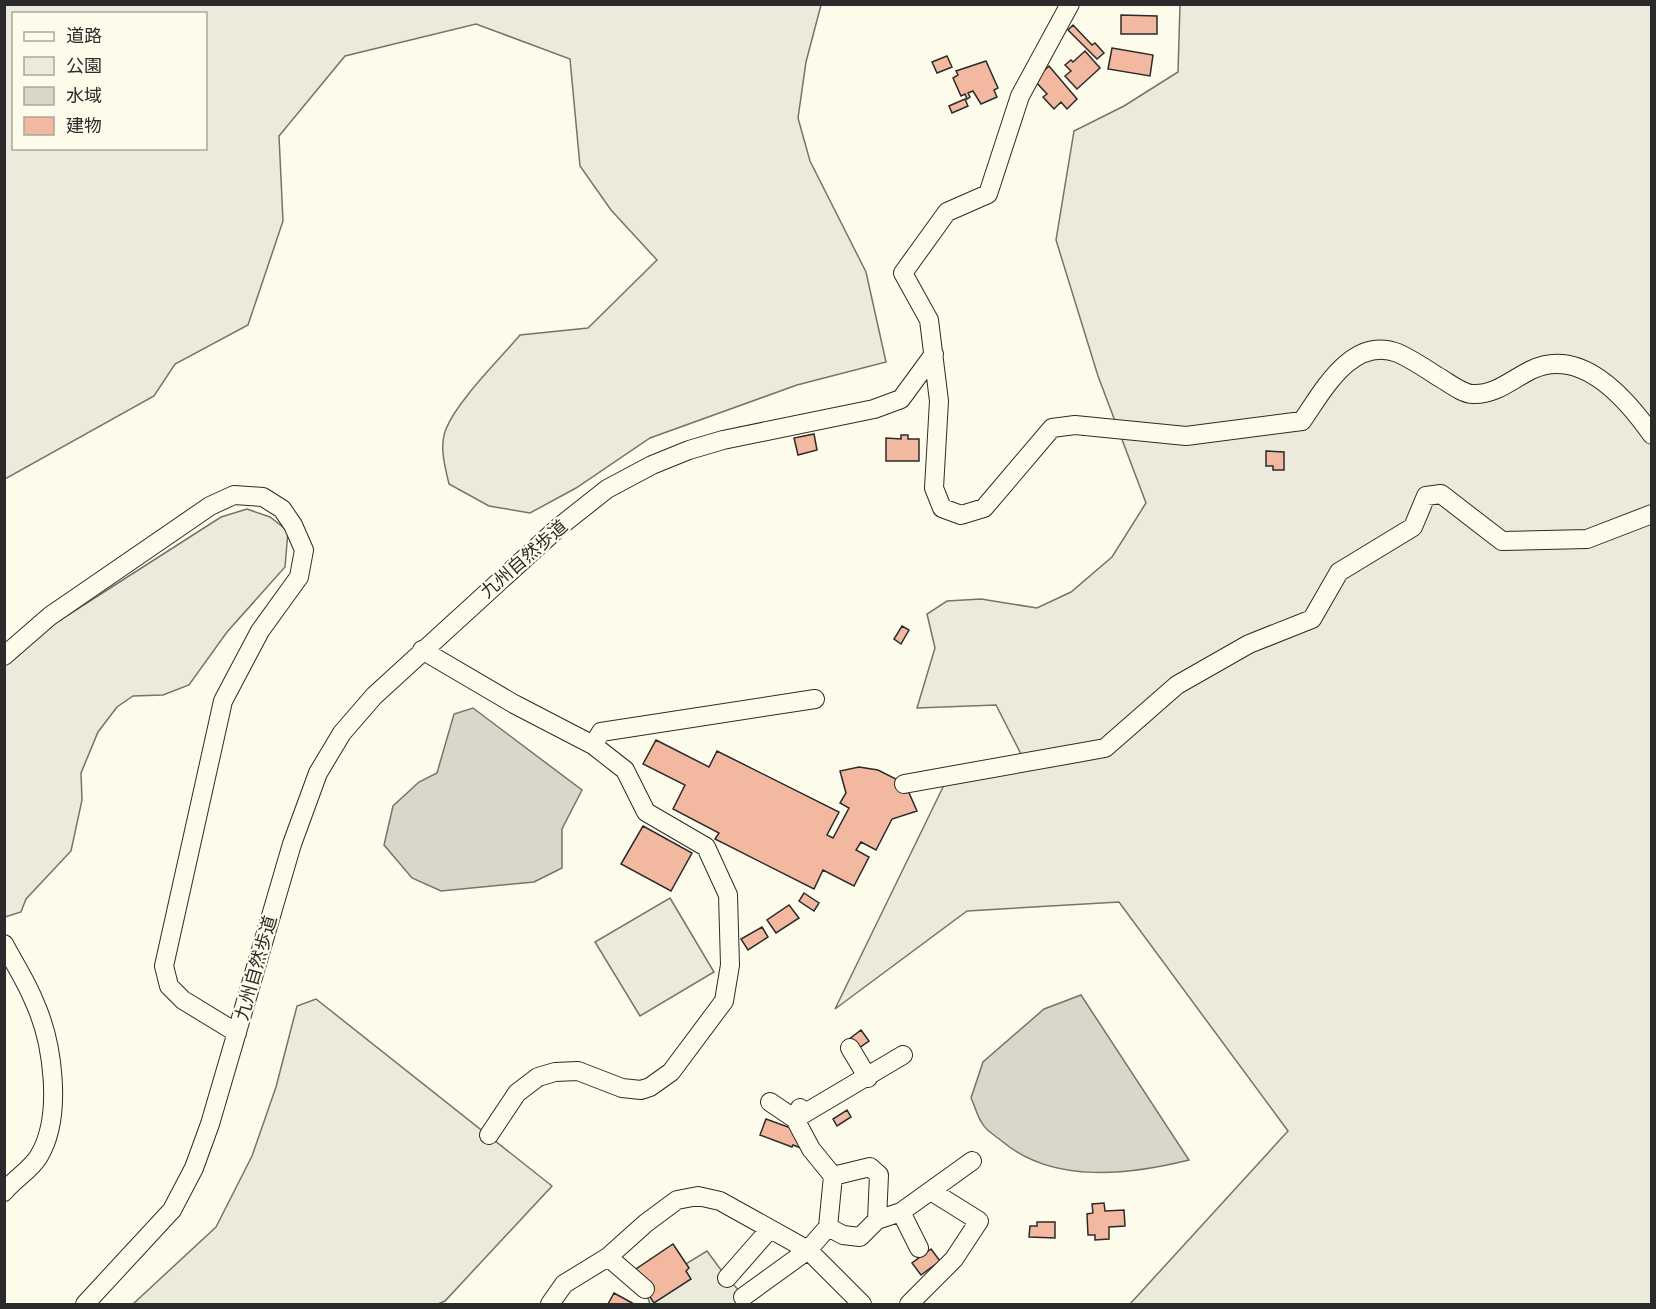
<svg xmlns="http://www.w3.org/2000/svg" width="1656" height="1309" font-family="Montserrat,'Noto Sans JP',sans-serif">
	<rect width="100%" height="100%" fill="#fdfbea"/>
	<path fill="#ecebdb" stroke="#74746e" stroke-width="1.5" fill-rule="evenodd" d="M5,4L821,5L806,62L798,118L810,161L866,272L886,362L797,385L650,438L576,488L530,513L489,506L449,484C445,467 439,446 446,429C457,401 499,360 520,335L588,328L657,260L611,210L580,166L570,59L476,24L345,56L279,136L283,221L248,325L175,364L154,396L5,479ZM14,14H206V148H14Z
		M1180,5H1651V1304H1130L1288,1131L1119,902L967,911L835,1009L945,783L1022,756L996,705L917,708L935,648L927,614L947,601L981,599L1037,608L1071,592L1112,557L1146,503L1098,376L1056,240L1074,131L1124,106L1178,72Z
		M670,898L714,972L640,1016L595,942Z"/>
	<path fill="#eceadb" stroke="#74746e" stroke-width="1.5" d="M247,509L270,517L288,531L285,567L227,632L189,685L163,695L133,696L117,707L98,732L81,773L82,800L71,851L26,899L21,912L5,917L4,666L16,649L54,624L221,517Z
		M316,999L552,1186L445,1301L438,1304H133L216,1227L252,1156L276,1087L297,1006Z
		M707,1251L727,1278L752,1304H650L645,1289Z"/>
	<path fill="#d8d7c9" stroke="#74746e" stroke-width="1.5" d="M473,708L582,790L562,829V868L534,882L441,891L412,878L384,845L393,806L419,782L437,773L454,714Z
		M1081,995L1189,1160C1129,1175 1054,1184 1003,1142C996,1136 986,1131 982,1123C977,1116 975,1106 971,1098L983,1062L1044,1009Z"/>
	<path fill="#f2b8a0" stroke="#2b2b2b" stroke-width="1.5" d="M1121,15L1157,16V34H1121Z
		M1073,25L1092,45L1095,43L1104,53L1097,59L1068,30Z
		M1112,48L1153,55L1150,76L1108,69Z
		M1085,51L1100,68L1077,89L1065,76L1071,71L1065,65L1071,60L1073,62Z
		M947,56L952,67L937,73L932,62Z
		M986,61L998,88L994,90L997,97L981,104L973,91L968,93L970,97L967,99L965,94L961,96L953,78L958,75L956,71Z
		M1049,66L1077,99L1067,109L1061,102L1054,109L1043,97L1047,94L1034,80Z
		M965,99L968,106L952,113L949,106Z
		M814,434L817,450L798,455L794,438Z
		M901,435H908V439H919V461H886V438L901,439Z
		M1266,451L1284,452V470H1273V466H1266Z
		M902,626L909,630L901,644L894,639Z
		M656,740L709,767L717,751L839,812L827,835L833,838L849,808L840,803L846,793L840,771L859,767L878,770L896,779L909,793L917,811L892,819L876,850L861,842L856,850L869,857L854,886L823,870L814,889L715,839L719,833L673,809L685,785L643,764Z
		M643,826L692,853L671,891L621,864Z
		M804,893L819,903L814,911L799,901Z
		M789,905L799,918L776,933L767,920Z
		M762,927L768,937L748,950L741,939Z
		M861,1030L869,1041L856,1050L848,1040Z
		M847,1110L851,1117L837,1126L833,1119Z
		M766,1119L799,1131L801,1148L793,1145L792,1147L760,1135Z
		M1104,1203L1105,1211L1124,1210L1125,1226L1109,1227V1239L1095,1240V1235H1088L1087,1214L1093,1213L1092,1204Z
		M1037,1222H1055V1238L1029,1237L1030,1226H1037Z
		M673,1244L689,1268L686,1271L691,1279L654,1303L633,1271Z
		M931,1249L940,1261L921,1275L912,1263Z
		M614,1293L634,1304H608Z"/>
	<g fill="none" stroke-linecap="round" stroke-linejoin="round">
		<defs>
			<path id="minor" d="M1070,4L1020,96L988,194L947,212L903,273L929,320L939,401L934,488L942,508L961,515L984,508L1052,428L1075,425L1186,436L1302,421C1323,391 1352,335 1398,353C1411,359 1425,368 1437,376C1448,382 1462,394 1473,394C1495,395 1511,380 1531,370C1581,346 1626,398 1652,435
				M422,650L514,704L593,745L625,770L646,812L706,847L728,895L730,965L724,1001L671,1072L650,1087L641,1090L622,1088L578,1071L555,1072L538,1077L517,1093L489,1135
				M4,656L50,616L210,506L234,495L263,497L282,509L293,525L304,550L299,577L260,631L223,701L164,966L169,986L183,1000L237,1033
				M593,745L601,732L815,699
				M904,784L1105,748L1177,685L1249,644L1312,619L1339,572L1413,527L1426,496L1441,494L1502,541L1587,539L1652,514
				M4,944C14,963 26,981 34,1001C53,1042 63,1116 39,1156C31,1170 14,1179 4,1192
				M850,1048L868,1078
				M770,1102L795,1119L800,1108
				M833,1176L870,1167L879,1175L877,1220
				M901,1212L919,1248
				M828,1227L843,1235L860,1237L877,1220L901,1212L972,1161
				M727,1278L770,1229
				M645,1289L608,1257L646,1223L677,1200L698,1196L720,1201L808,1250L862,1304
				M743,1297L808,1250L828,1227L833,1176L811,1149L795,1119L903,1055
				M85,1304L172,1210L194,1168L210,1124L292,844L318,773L342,733L374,696L559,527L607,489L652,465L689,450L723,440L874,409L901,399L934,354
				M550,1304L564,1284L608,1257
				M909,1304L954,1259L979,1221L931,1191"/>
		</defs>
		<use href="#minor" stroke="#2b2b2b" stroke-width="20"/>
		<use href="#minor" stroke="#fdfbea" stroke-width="18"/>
	</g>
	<g text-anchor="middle" stroke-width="4.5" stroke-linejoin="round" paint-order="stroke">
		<g font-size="18" fill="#2b2b2b" stroke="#fdfbea">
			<text transform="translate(524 559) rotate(-41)" y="6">九州自然歩道</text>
			<text transform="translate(256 968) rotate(-74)" y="6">九州自然歩道</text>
		</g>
	</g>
	<rect width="1656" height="1309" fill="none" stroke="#2b2b2b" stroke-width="12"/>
	<rect x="12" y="12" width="195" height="138" fill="#fdfbea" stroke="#a9a89e" stroke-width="1.5"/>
	<rect x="24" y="32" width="30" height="9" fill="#fdfbea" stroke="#a9a89e" stroke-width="1.5"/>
	<text x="66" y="42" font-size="18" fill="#2b2b2b">道路</text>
	<rect x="24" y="57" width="30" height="18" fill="#ecebdb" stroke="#a9a89e" stroke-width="1.5"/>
	<text x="66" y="72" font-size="18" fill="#2b2b2b">公園</text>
	<rect x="24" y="87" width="30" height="18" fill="#d8d7c9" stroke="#a9a89e" stroke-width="1.5"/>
	<text x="66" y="102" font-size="18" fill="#2b2b2b">水域</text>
	<rect x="24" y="117" width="30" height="18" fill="#f2b8a0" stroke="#a9a89e" stroke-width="1.5"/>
	<text x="66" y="132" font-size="18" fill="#2b2b2b">建物</text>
</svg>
